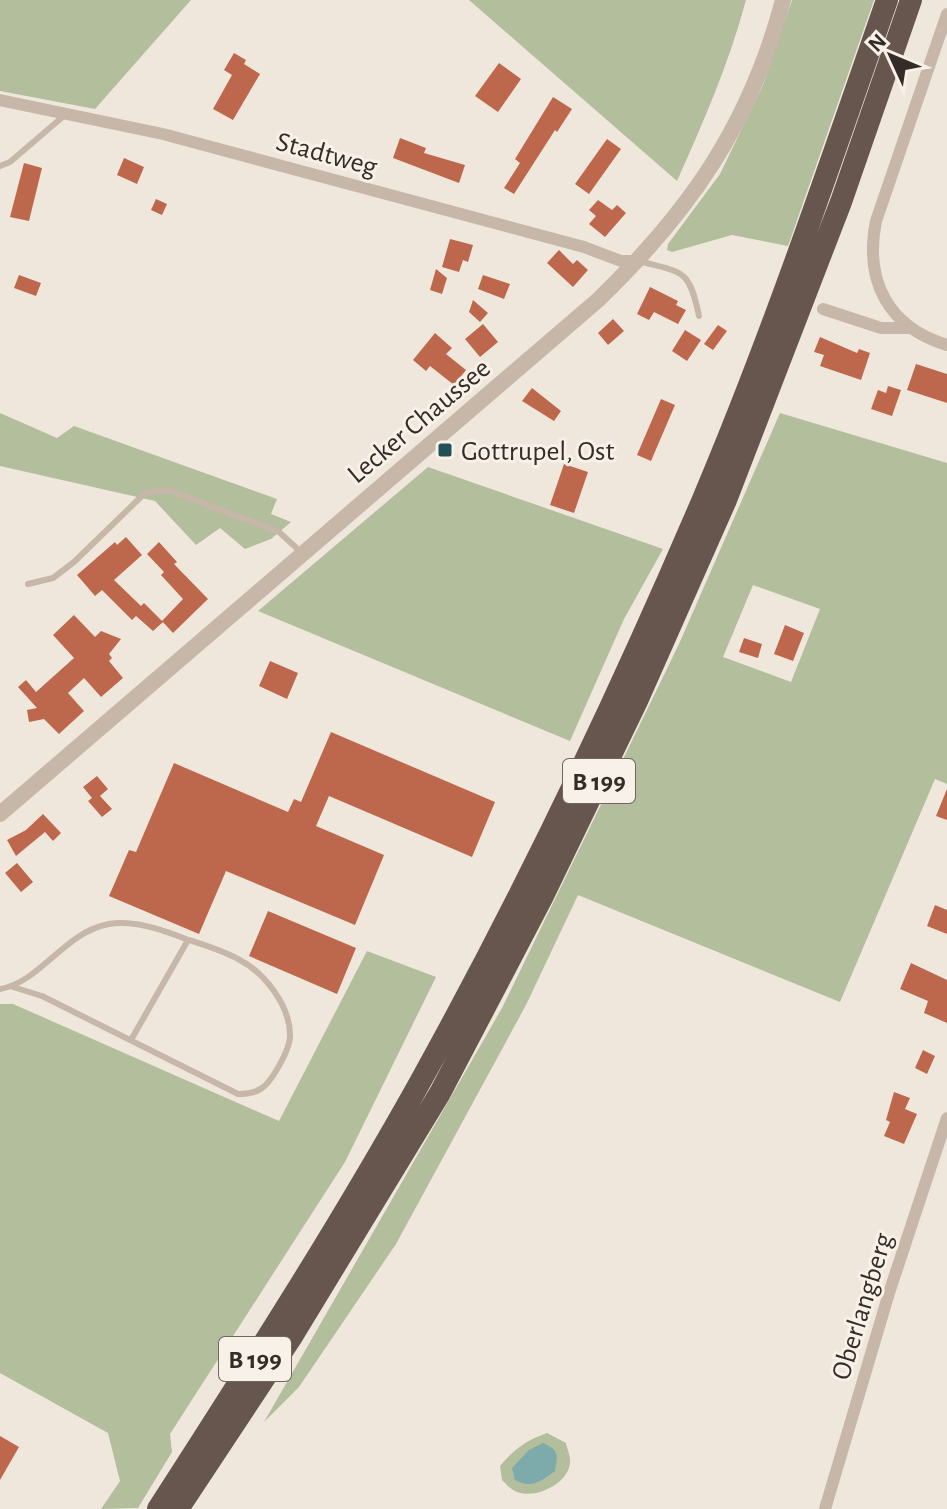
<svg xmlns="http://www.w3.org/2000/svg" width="947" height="1509" font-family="'Alegreya Sans',sans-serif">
	<rect width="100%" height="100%" fill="#f0e7dc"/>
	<path fill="#b3be9d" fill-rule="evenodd" d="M0,0H191L95,109L0,91Z
		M469,0H746C729,63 704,121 677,181Z
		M792,0H874L788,246L732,235L672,252L667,250L668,244L720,174L763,85Z
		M0,413L57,438L74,426L277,499L271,514L291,522L271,539L245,549L220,528L196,545L155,501L0,466Z
		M780,413L947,463V784L935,779L840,1002L578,895L526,1005L396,1244L299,1387L264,1422L502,1008L679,644ZM753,585L820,609L791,682L723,657Z
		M428,467L663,549L624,619L570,741L258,611Z
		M367,951L436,977L345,1162L170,1434L172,1452L138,1508L101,1509L120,1481L108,1433L0,1373V1004H13L279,1121Z
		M547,1433L566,1443C567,1449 571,1457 570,1463C568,1484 536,1499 517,1492C511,1490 506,1484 502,1480L500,1466C514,1449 527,1440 547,1433Z"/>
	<path fill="#7daaab" d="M543,1443C559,1450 558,1455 555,1471C541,1481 532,1489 515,1480L512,1468L529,1450Z"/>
	<path fill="#bd684d" d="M234,53L246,60L244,64L260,74L233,120L213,109L232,75L224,70Z
		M499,63L521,79L498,112L475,96Z
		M553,97L572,109L557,132L555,130L514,194L504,188L520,163L515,159Z
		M400,138L426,148L424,153L465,165L459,183L393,158Z
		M607,139L621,149L589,194L575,184Z
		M124,158L144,167L137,184L117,175Z
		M24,163L42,168L29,221L10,217Z
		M156,199L167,204L162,215L151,210Z
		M598,200L612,210L617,205L626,213L605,237L589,224L596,216L589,210Z
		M450,239L473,245L468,262L463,260L459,272L442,267Z
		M559,250L573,264L577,260L588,270L573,287L547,263Z
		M436,269L447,278L442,294L430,290Z
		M19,275L41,283L36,296L14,288Z
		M483,275L510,284L504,299L478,289Z
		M650,287L678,301L676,305L686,310L678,324L654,312L649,320L637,314Z
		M473,300L488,313L480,322L469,312Z
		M613,319L624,331L608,345L598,333Z
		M483,324L498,342L480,357L465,339Z
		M718,325L727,331L713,350L704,344Z
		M685,330L701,340L687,361L672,351Z
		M435,333L452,348L446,354L466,370L454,385L430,366L426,371L413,360Z
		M820,337L857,353L859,349L870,353L861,380L820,366L824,355L814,352Z
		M916,364L947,374V403L907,390Z
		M888,386L901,390L892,416L871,409L878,390L886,393Z
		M532,388L561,411L554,421L522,401Z
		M661,399L675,405L651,461L637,455Z
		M564,464L588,472L574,513L550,505Z
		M126,537L142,555L114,580L141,606L144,603L163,622L153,631L136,616L132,620L102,590L95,596L77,575L115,542L117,545Z
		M159,542L177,562L174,564L208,599L173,633L162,621L183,599L161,575L164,572L147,554Z
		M74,615L95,637L101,631L121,639L109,654L112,658L109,661L123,678L101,697L84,678L68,693L84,711L59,734L44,719L29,722L27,710L37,708L18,687L26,680L36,692L74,658L53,635Z
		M785,625L804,633L793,661L774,654Z
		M744,638L762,644L758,658L739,652Z
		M270,661L298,673L287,699L259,686Z
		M331,732L495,802L472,857L329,796L316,826L384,855L355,925L226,871L199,934L109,896L129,850L136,852L174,763L288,812L294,799L301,802Z
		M97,776L108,789L100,796L112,809L102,817L88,801L92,798L83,787Z
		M947,789V820L936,816Z
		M43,814L61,833L53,841L45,832L16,856L7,840L26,830Z
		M17,863L33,882L21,892L5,873Z
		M935,905L947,910V934L927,926Z
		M268,911L356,948L337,994L249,956Z
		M911,963L947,980V1023L924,1013L928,1001L900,989Z
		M923,1050L935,1056L927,1074L915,1068Z
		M894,1092L910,1098L905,1109L917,1114L904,1144L884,1136L890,1122L886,1120Z
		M0,1436L19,1447L0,1480Z"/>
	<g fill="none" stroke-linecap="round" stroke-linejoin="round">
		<path stroke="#c7b7a9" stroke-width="6" d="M0,166L10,162L66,114
			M639,261C683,273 689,268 699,316
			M28,584L53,578L74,562L145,493L168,490L279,532L302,553
			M0,989C41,982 64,932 109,924C135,920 163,930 186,939C204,945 222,950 238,959C264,972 291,1006 290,1037C289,1049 282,1061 276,1071C266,1088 258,1094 238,1094L42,996L13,987
			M131,1040L188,940"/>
		<path stroke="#c7b7a9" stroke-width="12" d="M947,14L876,221C864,281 888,327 947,345
			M0,100L163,134L584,247L621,261H639
			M823,309L881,328H908
			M825,1509L889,1293L947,1118"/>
		<path stroke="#c7b7a9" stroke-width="16" d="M0,814L598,300C690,211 750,125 783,0"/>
		<path stroke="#66564e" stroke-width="22" d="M158,1509C248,1369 338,1229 419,1084C524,895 618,698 703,499C772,336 829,167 887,0
			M178,1509L291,1338L440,1093L542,898L637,701L726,500L841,202L911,0"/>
	</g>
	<rect fill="#215154" stroke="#f8f1e8" stroke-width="3" x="437" y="442" width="16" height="16" rx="4"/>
	<g text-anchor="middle" stroke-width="6" stroke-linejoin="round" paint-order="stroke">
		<g fill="#f8f1e8" stroke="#706762" stroke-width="2">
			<rect x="563" y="759" width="72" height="44" rx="6"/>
			<rect x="219" y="1337" width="72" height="44" rx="6"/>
		</g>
		<g font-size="26" font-weight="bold" fill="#352c28">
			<text x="599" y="790">B 199</text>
			<text x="255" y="1368">B 199</text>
		</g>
		<g font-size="28" fill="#352c28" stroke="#f8f1e8">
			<text transform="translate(327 153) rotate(15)" y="10">Stadtweg</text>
			<text transform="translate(418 420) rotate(-40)" y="10">Lecker Chaussee</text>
			<text transform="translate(861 1306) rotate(-73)" y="10">Oberlangberg</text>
		</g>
		<g font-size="28" fill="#352c28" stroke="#f8f1e8" text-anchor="start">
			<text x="461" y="460">Gottrupel, Ost</text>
		</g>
	</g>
	<g transform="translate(891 56) rotate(314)" stroke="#f8f1e8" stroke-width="6" paint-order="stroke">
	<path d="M0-6L14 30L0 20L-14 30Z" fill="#352c28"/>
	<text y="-12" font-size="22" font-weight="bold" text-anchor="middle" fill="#352c28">N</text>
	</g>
</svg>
